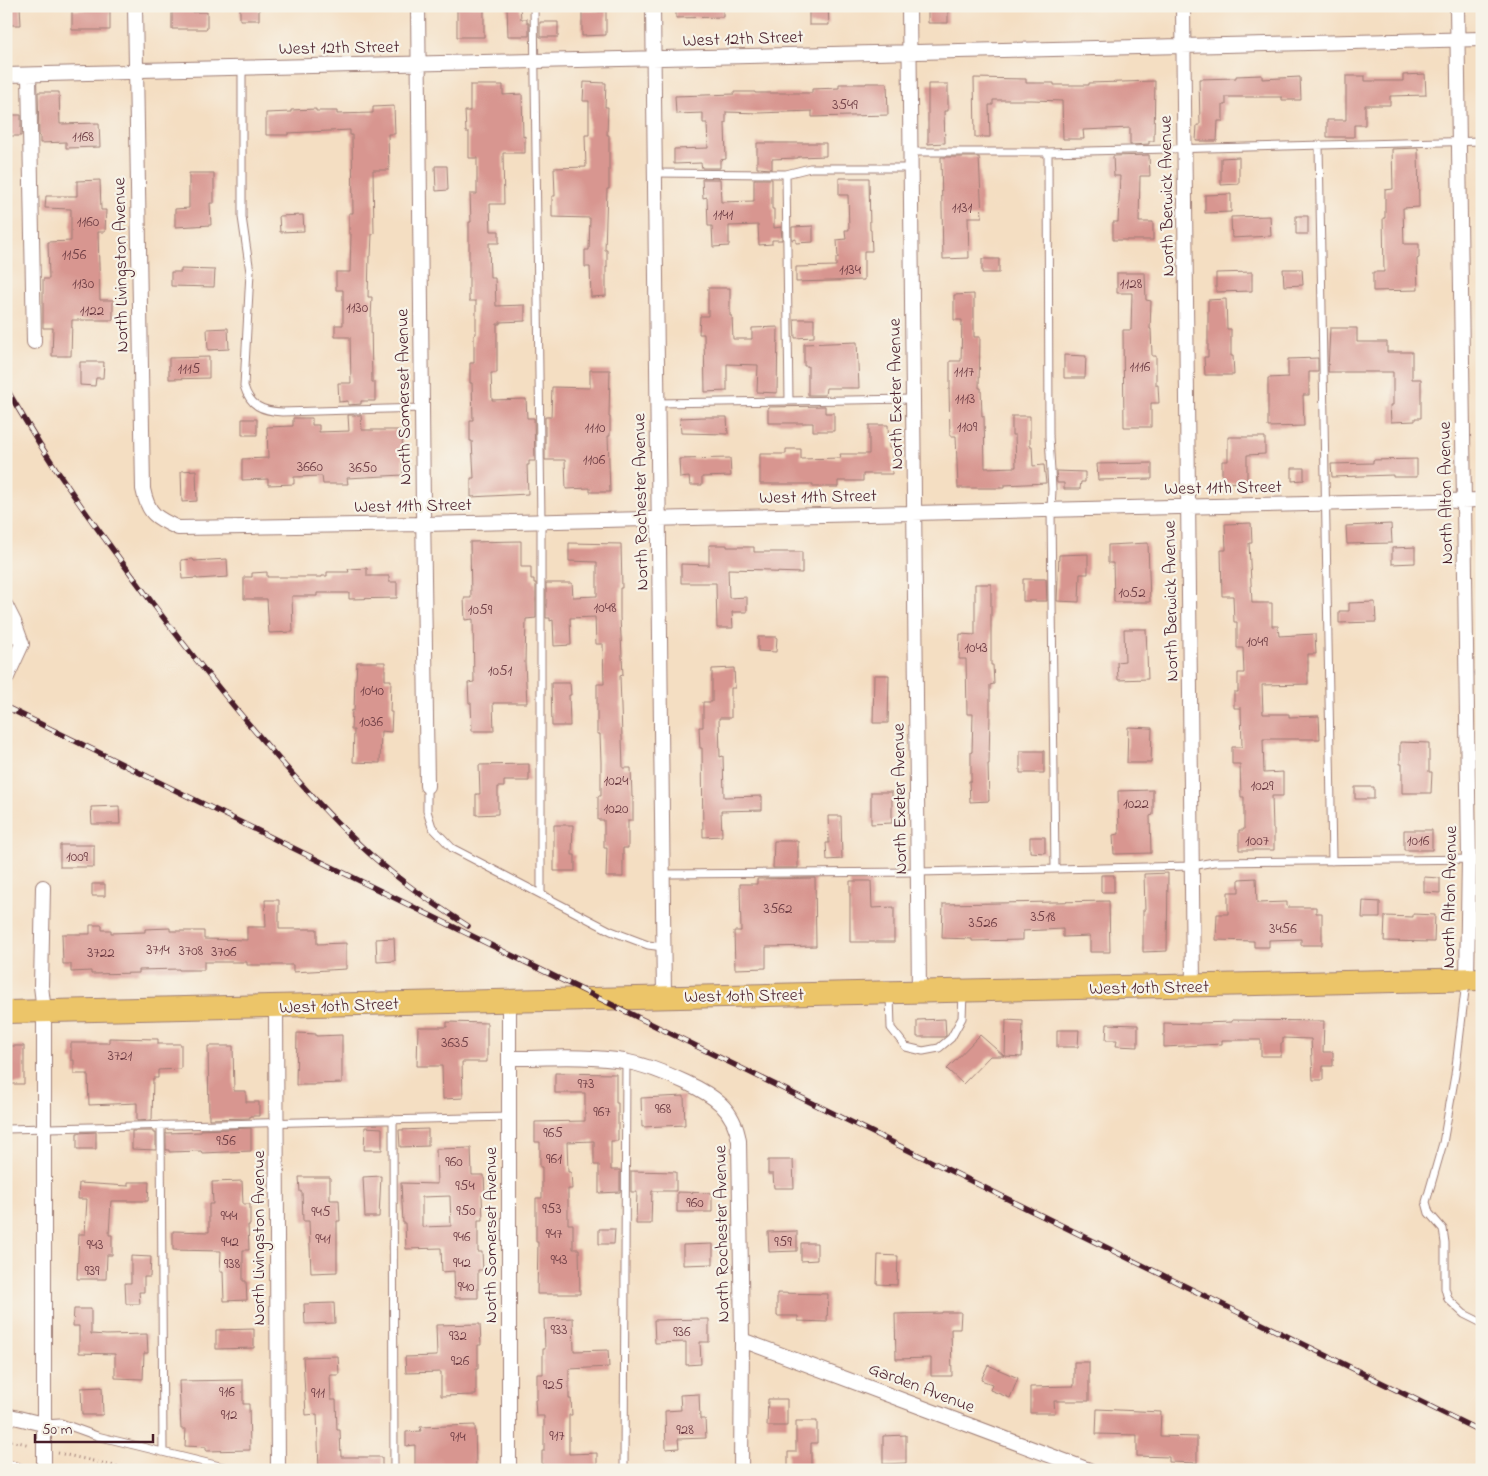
<svg xmlns="http://www.w3.org/2000/svg" width="1488" height="1476" font-family="'Indie Flower',sans-serif">
	<rect width="100%" height="100%" fill="#f7f3e8"/>
	<filter id="ink" filterUnits="userSpaceOnUse"><feTurbulence type="fractalNoise" baseFrequency=".02" numOctaves="2"/><feDisplacementMap in="SourceGraphic" scale="10" xChannelSelector="R" yChannelSelector="G"/><feConvolveMatrix kernelMatrix="1 2 1 2 8 2 1 2 1" color-interpolation-filters="sRGB"/></filter>
	<filter id="wash" filterUnits="userSpaceOnUse"><feTurbulence type="fractalNoise" baseFrequency=".0096" numOctaves="4" result="noise"/><feDisplacementMap in="SourceGraphic" scale="20" xChannelSelector="R" yChannelSelector="G"/><feGaussianBlur stdDeviation="1.12" result="paint"/><feColorMatrix in="noise" values="0 0 0 0 0 0 0 0 0 0 0 0 0 0 0 0 0 1.4 0 .05"/><feComposite in="paint" operator="in"/></filter>
	<g filter="url(#wash)">
		<rect width="100%" height="100%" fill="#f4dec2"/>
		<g id="blocks">
			<path fill="#d89690" fill-rule="evenodd" d="M7,6H20L21,25H8Z
				M172,6H193V12H207V29H172Z
				M240,6H259V20H240Z
				M457,6H484V37H457Z
				M507,6H520L521,19H527V23H529V36H508Z
				M676,6H723V17L676,18Z
				M809,6H828L829,25H809Z
				M928,6H948V23H928Z
				M72,10H110V30H72Z
				M582,11H606V35L582,36Z
				M540,22H558V37H540Z
				M1425,74L1426,95L1390,96V105H1365V125H1354V137H1327V120H1346V76H1365V81H1403V75Z
				M1262,75V79L1300,77L1301,100H1282V97H1226V105H1223V121H1218L1217,141H1196L1197,125H1200L1199,79L1236,78V76Z
				M974,78L1026,79V83H1054V85H1089V83L1155,81L1154,141H1149V144L1130,145V128L1083,130L1084,139H1063L1062,101L1032,100H993V105H989L990,137H975Z
				M584,82L606,83L605,107H608L607,135H609V189H607L605,250H607V267H606V296L591,297L590,267H585V250H589L590,218L552,217V196H555L554,168L586,167L585,135H589V101H583Z
				M866,83H887L888,115L812,117V111L759,113L726,112V123H725L726,159L720,160V168H702L701,163L674,164V149L708,148L707,123H703V113L676,114L675,96L734,94V92H755V93H812V89L839,88V84H866Z
				M928,84H948V111H944L945,143L928,144Z
				M470,85H503V95L522,94L523,137L525,136V153H503L504,204H490L491,231H499V243H489L490,278H495L496,306L525,305V321L500,322V324H497V373H491L492,400L526,399L527,418H534L535,461H529V465H527L528,494L471,497V478H474L472,441H470V420H473L472,383H470V363H474V335L476,334V301H469V222H471L470,194H477V158H469V132H466L465,111H470Z
				M38,92H59L60,124L99,123L100,147L66,148V142L40,143V136H39Z
				M394,106L395,134H388L389,170H373L374,234H372L371,256H369L368,297H372L371,318L372,382H375V401H361V404L348,405V401L339,402L338,383H351L350,337H335V325H343V290H336V272H350L351,234H349V213H353L352,135H350V130L288,133V135H266V113L291,112V110L316,109V111H337V114L373,113V107Z
				M6,115H21V136H6Z
				M757,143H826V156L798,157V158L772,159V169L757,168Z
				M1418,148L1419,207L1403,208L1404,244H1419V258L1417,259L1418,290L1373,291V272H1384L1383,218H1385V190L1393,189L1392,149Z
				M1149,155L1150,176H1140L1139,222H1153V240H1113V222H1118L1120,176H1114L1113,156Z
				M941,157H979L982,217H968L969,258L943,259Z
				M1239,157V184L1221,185V158Z
				M435,166H447L448,190L436,191Z
				M189,173H214V203H210L211,225L175,227V209L189,208Z
				M839,178H869L870,230H871L872,251H864V280L796,282V267L836,266V258H838L837,240L846,239L845,230H849L848,195H839Z
				M702,179H720L721,202L754,201V179H772V209H774V228L781,227L782,240H772V244L759,245L758,225L729,226V246L713,247L712,226H708L707,197L703,198Z
				M100,180L101,210H106L105,232H98L100,300H113V320H72L71,356H52L53,328H43V279H49L48,242L71,241V209L45,208L46,196H77V181Z
				M1231,194V212L1205,213V195Z
				M303,215L304,231L280,232L279,216Z
				M1270,216L1271,236L1232,238L1231,217Z
				M1296,216H1308V234H1296Z
				M813,226V242L796,243V239L792,240V227Z
				M982,259H999V273H982Z
				M181,269L215,270L214,287L171,286V272H181Z
				M1283,269H1302L1303,285L1284,286Z
				M1252,272V291L1216,292V273Z
				M1117,273H1145L1146,300L1151,301L1150,329H1151L1152,356H1156V385H1158L1159,403H1151V427H1124L1123,330H1131L1132,293H1117Z
				M708,288H730V316H732L733,339H752V328L778,327L777,393L757,392L758,365L727,364V391L705,392L704,334H699L700,316H708Z
				M974,294V337H980L979,388H981L982,416H984L985,468L1016,467L1015,435H1012V416H1030V446H1032L1033,466L1044,465L1046,483L1004,485V488H958L956,436H950L949,389H950V361H961L962,320H954V295Z
				M1226,299L1227,329H1231V356H1233L1234,375H1205L1204,357H1208V300Z
				M794,319H814V337L795,338Z
				M228,328L229,349L208,350L207,329Z
				M1330,328H1357V342H1387V352H1412V379H1421V418H1415V421L1391,422L1390,405H1393V372H1328Z
				M857,342L859,388H826L825,395H808V366H804V344Z
				M1064,355L1086,356L1085,378H1064Z
				M209,357V378L169,379V358Z
				M1318,358V372H1309V395H1303L1304,426L1268,427V378L1288,377V359Z
				M80,362H104L103,378H96L95,386L80,385Z
				M590,370H610L609,417H610V436H608L610,492H590V488L566,489L565,460H545V417H551L552,387L590,388Z
				M825,406V413H834V431H813V423H768V407Z
				M348,415H361L362,430H402L403,475L347,478L348,484H323L322,476L294,477V484L268,485V479L242,480V459L268,458L267,427L293,426V418H312V425H319V432L349,431Z
				M704,417H727L728,434L681,433L680,418Z
				M242,419H257V435H242Z
				M869,425H888L889,448H892V474H863V481H838V487H813V484H760V454H786V449H801V459L841,458L840,454H869Z
				M1228,437H1265V454L1247,455V482L1222,483V461H1228Z
				M730,458L731,476L702,477V485H690L689,477L680,478L679,459Z
				M1417,459V477H1393V475L1332,477L1331,464L1373,463V460Z
				M1152,463V479L1098,480L1097,464Z
				M1292,468H1304V480L1292,481Z
				M196,470L197,501L182,502L181,471Z
				M1056,471L1085,472V482H1081L1080,489H1064V483H1057Z
				M1251,523L1252,543H1249L1252,603H1272V626H1278L1279,636L1315,634L1316,654H1308V684L1262,685L1263,714H1289V717L1319,716L1320,739H1263L1264,773L1283,772V796H1272L1273,829H1274V850H1239V830H1244V797H1241L1240,764H1232V747H1242L1241,708H1234V692H1238V673H1244L1243,648H1237V622H1234L1233,596H1222L1221,550H1226L1225,524Z
				M1391,524L1392,543L1347,544L1346,526Z
				M521,541V567H531V579H534V583H536V618L526,619L525,663L527,703H493L494,731H472L471,703H469L468,683L474,682L473,619L465,620L464,598H471L470,542Z
				M569,543L621,544L622,588H620V617L623,675L620,676L623,768H631L632,797H633V820H628V848H623V877H606L607,848H604V820H598V796H601V762L600,734H597V684H604L603,644H596L595,617L570,618L571,645L554,646L553,620L550,621V618H546V583H572L573,597L597,596V562L569,561Z
				M1148,543L1150,602H1114L1113,563H1108V545Z
				M709,545H727V547H754V552H802V573L770,572V570L728,569L729,598L747,597V612H732L733,628H717L716,583H681V564L709,565Z
				M1415,547V563L1392,564V548Z
				M1088,554V574H1080L1079,602L1057,601L1059,555Z
				M193,559L194,561L227,559L228,577L197,579V578L182,579L181,560Z
				M367,568V576H389V582H397V598L349,599V593H317V596H292L293,632L269,633L267,599H244V577H252V573L267,572V577H322V576H327V572H349L348,569Z
				M1023,579H1046L1047,601H1023Z
				M975,584H991V665H993L994,684L990,685V714L989,764H988L989,801L970,802L969,781H971V752H972L973,714H967L966,659H959L960,634L975,635Z
				M1375,602L1376,622L1339,623V611H1349V603Z
				M1124,629H1146L1148,679L1118,680L1117,662L1125,661Z
				M758,637H777L776,652L758,651Z
				M357,662H385V680H391L390,712H392L391,732L381,731L380,763L353,762L354,730H351L352,710L354,711L355,679H356Z
				M734,668L735,688H731V718H719L720,757L723,756L724,797L762,796V810L721,811L722,836L703,837L702,748H700L699,727H703V702H712V669Z
				M874,675H889L888,723H873Z
				M551,683H570L571,695H569L570,726H552Z
				M1128,727L1152,728L1151,763H1127Z
				M1400,742L1429,743V772H1432L1431,793H1402V764H1400Z
				M1020,751H1044V773H1020Z
				M529,764V781H504V787H498V814L476,815V794H480L479,765Z
				M1355,787H1374V799H1355Z
				M1153,790V815L1150,816L1151,853L1114,854L1113,835L1119,834L1118,791Z
				M871,792H892V823L871,824Z
				M119,806L120,824H92L91,807Z
				M828,816H841L842,859L827,860L826,843H829Z
				M554,825H573L572,855H575V871H554Z
				M1404,830H1432V850H1404Z
				M1030,837H1045V853L1030,852Z
				M774,841H798V868H773Z
				M60,845H94V867H60Z
				M1168,873L1167,951L1143,952V910H1145L1144,874Z
				M1101,875H1114V892H1101Z
				M1424,877L1440,878V893L1424,892Z
				M815,878L816,946L766,947V968L735,969L734,931H741L740,884H757V879Z
				M1256,878L1257,903L1287,902V907H1316V913H1322V945H1301V939L1269,940V947H1254V941L1216,940L1217,914H1228V892H1239V879Z
				M850,881H871L872,908L894,907V942H850Z
				M92,884H105V896H92Z
				M265,900H279V929H317V944L346,943V969L293,972V965H247V962H204V970H179V969L139,970V973L91,974V971L71,972V964H63L62,934H90V925H102V930H111V933L145,932V929L170,928V931H204V939L247,940V927H266Z
				M1109,901L1110,952H1090V936L1063,937V929L1023,931V940L972,941V939L942,938L943,904Z
				M1363,901L1380,902V918H1362Z
				M1413,914L1435,915L1434,942L1384,941L1385,916L1413,917Z
				M394,938L395,961L377,962L376,939Z
				M945,1019L946,1036L944,1037H917V1020Z
				M1006,1020L1023,1021L1022,1057L1005,1056Z
				M1232,1020L1324,1021L1323,1052H1333V1066H1323V1080H1313L1311,1039L1283,1038V1043H1281V1056H1261V1040H1222V1044L1164,1047V1023L1200,1024V1023L1232,1022Z
				M447,1022L487,1023V1062H462L463,1098L443,1099L442,1066H417L418,1027H447Z
				M1107,1024L1138,1025V1047L1116,1046L1117,1040H1106Z
				M1057,1030H1079L1078,1047H1057Z
				M297,1033L316,1034V1036L342,1035V1083L315,1084V1085H296Z
				M980,1035L1004,1056H990L963,1084L947,1069Z
				M109,1038L158,1039V1044H181V1069L158,1070V1078H153L152,1120L137,1121V1103L89,1105L88,1074H74V1060H71V1043H109Z
				M6,1046H24V1084H6Z
				M208,1046H233L234,1091H246V1102H259V1116H250V1118L209,1119Z
				M555,1073L616,1074V1103H618V1141H611V1170H620V1192L599,1193V1165H594V1141L567,1142L568,1172H571L572,1189H568V1224H573V1249H579L580,1294H537L538,1242H536V1198H542V1167H540V1142H535V1122L585,1121V1093H555Z
				M684,1096L685,1125L642,1127L641,1098Z
				M365,1127L382,1128V1150H364Z
				M251,1128V1151L202,1153L201,1151L169,1152V1150H166V1133L201,1132V1130Z
				M428,1129V1146L400,1147L399,1130Z
				M132,1131H153V1133H156V1150L132,1149Z
				M96,1132V1149H77V1133Z
				M471,1148L472,1175H484L485,1195H482L483,1220H478V1252H482L483,1270H478V1298H455L454,1271L442,1272L441,1248L406,1249L405,1223H403L401,1183L437,1184L436,1149ZM450,1196L451,1226L422,1227V1197Z
				M768,1160H793L794,1188H774L773,1174H768Z
				M631,1171L676,1172V1191H652L651,1224H636L637,1192H631Z
				M381,1176L379,1217H365L363,1177Z
				M299,1177H330V1200H339L340,1221H337V1272L311,1273L309,1221H303L302,1192H300Z
				M242,1181L243,1204H250V1225H248L249,1250H243V1281H246L247,1300L224,1301L223,1272H220L221,1251L173,1250V1231L209,1232V1204H213L212,1182Z
				M128,1182H149L148,1201H111L109,1235H112V1255H107L106,1279H77L79,1234H85L87,1199H78L79,1183L128,1186Z
				M677,1192L712,1193V1212H677Z
				M599,1229H615L614,1244H599Z
				M797,1231V1251L769,1252L768,1232Z
				M801,1243H817V1260L801,1261Z
				M713,1244V1264L683,1265V1245Z
				M878,1255L898,1256L897,1285L877,1284Z
				M131,1256L151,1257L150,1277H144V1292H139L140,1304H126L125,1283H131Z
				M777,1293L828,1294L827,1322L798,1321V1316H777Z
				M334,1303L335,1323L305,1324L304,1304Z
				M74,1309H91V1334L106,1335L147,1334L148,1353H144L143,1379L115,1378V1354L79,1353V1326H73Z
				M942,1312H961L960,1329H951L952,1376H931V1358L896,1359L895,1314L942,1313Z
				M573,1318L574,1351L608,1350L609,1367L569,1369V1399H571L572,1415H569V1454L597,1453V1469H585V1468L542,1469V1451H544V1416H536L535,1400H537V1374H543V1349H545L544,1319Z
				M709,1319V1342H700L701,1364L686,1365V1342L655,1343L654,1320Z
				M480,1324L481,1345H478V1369H476V1395L441,1396V1372L406,1373L405,1357L437,1356L436,1325Z
				M254,1329V1348L216,1349V1330Z
				M338,1356L339,1375H330L331,1400H336L337,1430H340L341,1457H382V1470H319L317,1414L306,1415L303,1357Z
				M1074,1362H1089V1401H1054L1055,1413H1030V1387L1074,1386Z
				M988,1365L1018,1378L1010,1398L990,1390L992,1384L981,1380Z
				M243,1380V1404H249L250,1450L206,1451V1447L185,1446L186,1429H181L179,1381Z
				M102,1387L103,1415H82L81,1388Z
				M699,1394L700,1419H705L706,1438L678,1439L679,1448L666,1449L665,1411L681,1410L680,1395Z
				M768,1399H787V1426H767Z
				M1097,1409L1161,1412L1160,1436L1197,1437V1463L1169,1462V1457L1137,1456V1435L1096,1434Z
				M796,1421H817V1443H811V1470H788V1452H796Z
				M475,1425L476,1469L415,1470V1445L406,1446V1432L421,1431L420,1427Z
				M906,1435V1463L883,1464V1436Z"/>
		</g>
	</g>
	<g filter="url(#ink)">
		<use href="#blocks" fill-opacity="0" stroke="#9f7e76" stroke-width="1"/>
		<g fill="none" stroke-linecap="round" stroke-linejoin="round">
			<defs>
				<path id="lane" d="M534,6L541,521V894
					M242,68V217L250,272L244,386C250,406 262,411 282,412L422,408
					M1319,146L1332,861
					M911,152H1048L1482,141
					M1048,152L1049,436L1052,489L1051,510L1055,869
					M655,173L786,174L810,168H911
					M786,174L789,401
					M658,403L913,399
					M427,786V811L432,827L452,848L611,931L648,945L663,947
					M663,874L918,872L1192,866L1214,862L1482,859
					M1466,982L1455,1075L1443,1143L1426,1202L1429,1213L1443,1229L1445,1243V1288L1448,1299L1464,1314L1482,1323
					M890,995L891,1028L906,1047L923,1051L939,1048L951,1038L962,1018L963,993
					M393,1119L394,1470
					M161,1125L163,1452
					M6,1129L509,1117
					M43,1424L61,1423L97,1436L236,1470
					M624,1470L626,1061"/>
				<path id="street" d="M135,6L143,489C148,514 156,518 178,528L423,524L1482,500
					M418,6L423,509L427,786
					M653,6L664,997
					M909,6L919,992
					M1183,6L1193,986
					M1457,6L1469,859L1467,979
					M6,75L128,72L140,70L1482,39
					M29,75L34,342
					M6,606L14,622L22,644L6,679
					M6,639L17,630
					M43,887L41,986L44,1011V1470
					M276,1006L278,1470
					M509,1058C547,1058 586,1055 624,1061C645,1065 666,1073 685,1082C713,1095 734,1108 739,1141L742,1340L741,1470
					M742,1340L1089,1470
					M6,1415L43,1424
					M6,1467L17,1470
					M509,1470V1000"/>
				<path id="primary" d="M6,1012L1482,979"/>
			</defs>
			<use href="#lane" stroke="#9f7e76" stroke-width="9"/>
			<use href="#street" stroke="#9f7e76" stroke-width="16"/>
			<use href="#primary" stroke="#9f7e76" stroke-width="24"/>
			<path stroke="#9f7e76" stroke-width="3" stroke-dasharray="1 4" stroke-linecap="butt" d="M6,1439L30,1445
				M58,1453L133,1470"/>
			<use href="#lane" stroke="#fff" stroke-width="7"/>
			<use href="#street" stroke="#fff" stroke-width="14"/>
			<use href="#primary" stroke="#ecc569" stroke-width="22"/>
			<defs>
				<path id="rail" d="M6,388C25,420 43,451 64,481C92,523 123,563 153,604C191,654 230,703 272,751C303,787 335,823 371,855C401,882 434,904 468,926
					M6,707L1482,1432"/>
			</defs>
			<use href="#rail" stroke="#4a1f2b" stroke-width="5.5"/>
			<use href="#rail" stroke="#f7f3e8" stroke-width="4" stroke-dasharray="11" stroke-linecap="butt"/>
		</g>
	</g>
	<g text-anchor="middle" stroke-width="4.5" stroke-linejoin="round" paint-order="stroke">
		<g font-size="15" fill="#6e3d44">
			<text x="845" y="109">3549</text>
			<text x="83" y="141">1168</text>
			<text x="962" y="212">1131</text>
			<text x="723" y="219">1141</text>
			<text x="88" y="226">1160</text>
			<text x="74" y="259">1156</text>
			<text x="850" y="274">1134</text>
			<text x="83" y="288">1130</text>
			<text x="1131" y="288">1128</text>
			<text x="357" y="312">1130</text>
			<text x="92" y="315">1122</text>
			<text x="1140" y="371">1116</text>
			<text x="189" y="373">1115</text>
			<text x="964" y="376">1117</text>
			<text x="965" y="403">1113</text>
			<text x="967" y="431">1109</text>
			<text x="595" y="432">1110</text>
			<text x="594" y="464">1106</text>
			<text x="310" y="471">3660</text>
			<text x="363" y="472">3650</text>
			<text x="1132" y="597">1052</text>
			<text x="605" y="612">1048</text>
			<text x="480" y="614">1059</text>
			<text x="1257" y="646">1049</text>
			<text x="976" y="652">1043</text>
			<text x="500" y="675">1051</text>
			<text x="372" y="695">1040</text>
			<text x="371" y="726">1036</text>
			<text x="616" y="785">1024</text>
			<text x="1262" y="790">1029</text>
			<text x="1136" y="808">1022</text>
			<text x="616" y="813">1020</text>
			<text x="1257" y="845">1007</text>
			<text x="1418" y="845">1016</text>
			<text x="77" y="861">1009</text>
			<text x="778" y="913">3562</text>
			<text x="1043" y="921">3518</text>
			<text x="983" y="927">3526</text>
			<text x="1283" y="933">3456</text>
			<text x="158" y="954">3714</text>
			<text x="191" y="955">3708</text>
			<text x="224" y="956">3706</text>
			<text x="101" y="957">3722</text>
			<text x="455" y="1047">3635</text>
			<text x="120" y="1060">3721</text>
			<text x="586" y="1088">973</text>
			<text x="663" y="1113">968</text>
			<text x="602" y="1116">967</text>
			<text x="553" y="1137">965</text>
			<text x="226" y="1145">956</text>
			<text x="554" y="1163">961</text>
			<text x="454" y="1166">960</text>
			<text x="465" y="1190">954</text>
			<text x="695" y="1207">960</text>
			<text x="552" y="1213">953</text>
			<text x="466" y="1215">950</text>
			<text x="321" y="1216">945</text>
			<text x="229" y="1220">944</text>
			<text x="554" y="1238">947</text>
			<text x="462" y="1241">946</text>
			<text x="323" y="1243">941</text>
			<text x="230" y="1246">942</text>
			<text x="783" y="1246">959</text>
			<text x="95" y="1249">943</text>
			<text x="559" y="1264">943</text>
			<text x="462" y="1267">942</text>
			<text x="232" y="1268">938</text>
			<text x="92" y="1275">939</text>
			<text x="466" y="1291">940</text>
			<text x="559" y="1334">933</text>
			<text x="682" y="1336">936</text>
			<text x="458" y="1340">932</text>
			<text x="460" y="1365">926</text>
			<text x="553" y="1389">925</text>
			<text x="227" y="1396">916</text>
			<text x="318" y="1397">911</text>
			<text x="229" y="1419">912</text>
			<text x="685" y="1434">928</text>
			<text x="557" y="1440">917</text>
			<text x="458" y="1441">914</text>
		</g>
		<g font-size="18" fill="#4a1f2b" stroke="#f7f3e8">
			<text transform="translate(743 38) rotate(-2)" y="6">West 12th Street</text>
			<text transform="translate(339 47) rotate(-1)" y="6">West 12th Street</text>
			<text transform="translate(1166 196) rotate(-91)" y="6">North Berwick Avenue</text>
			<text transform="translate(120 265) rotate(-91)" y="6">North Livingston Avenue</text>
			<text transform="translate(895 394) rotate(-91)" y="6">North Exeter Avenue</text>
			<text transform="translate(403 397) rotate(-91)" y="6">North Somerset Avenue</text>
			<text transform="translate(1223 487) rotate(-1)" y="6">West 11th Street</text>
			<text transform="translate(1445 493) rotate(-91)" y="6">North Alton Avenue</text>
			<text transform="translate(818 496) rotate(-1)" y="6">West 11th Street</text>
			<text transform="translate(640 502) rotate(-91)" y="6">North Rochester Avenue</text>
			<text transform="translate(413 505) rotate(-1)" y="6">West 11th Street</text>
			<text transform="translate(1170 601) rotate(-91)" y="6">North Berwick Avenue</text>
			<text transform="translate(899 799) rotate(-91)" y="6">North Exeter Avenue</text>
			<text transform="translate(1449 897) rotate(-89)" y="6">North Alton Avenue</text>
			<text transform="translate(1149 987) rotate(-1)" y="6">West 10th Street</text>
			<text transform="translate(744 995) rotate(-1)" y="6">West 10th Street</text>
			<text transform="translate(339 1005) rotate(-2)" y="6">West 10th Street</text>
			<text transform="translate(721 1234) rotate(-91)" y="6">North Rochester Avenue</text>
			<text transform="translate(490 1235) rotate(-90)" y="6">North Somerset Avenue</text>
			<text transform="translate(258 1238) rotate(-90)" y="6">North Livingston Avenue</text>
			<text transform="translate(922 1387) rotate(21)" y="6">Garden Avenue</text>
		</g>
	</g>
	<rect width="1488" height="1476" fill="none" stroke="#f7f3e8" stroke-width="25"/>
	<path d="M35 1434v8h118v-8" fill="none" stroke="#4a1f2b" stroke-width="2.5"/>
	<text x="42" y="1434" font-size="15" fill="#4a1f2b" stroke="#f7f3e8" stroke-width="4" paint-order="stroke">50 m</text>
</svg>
